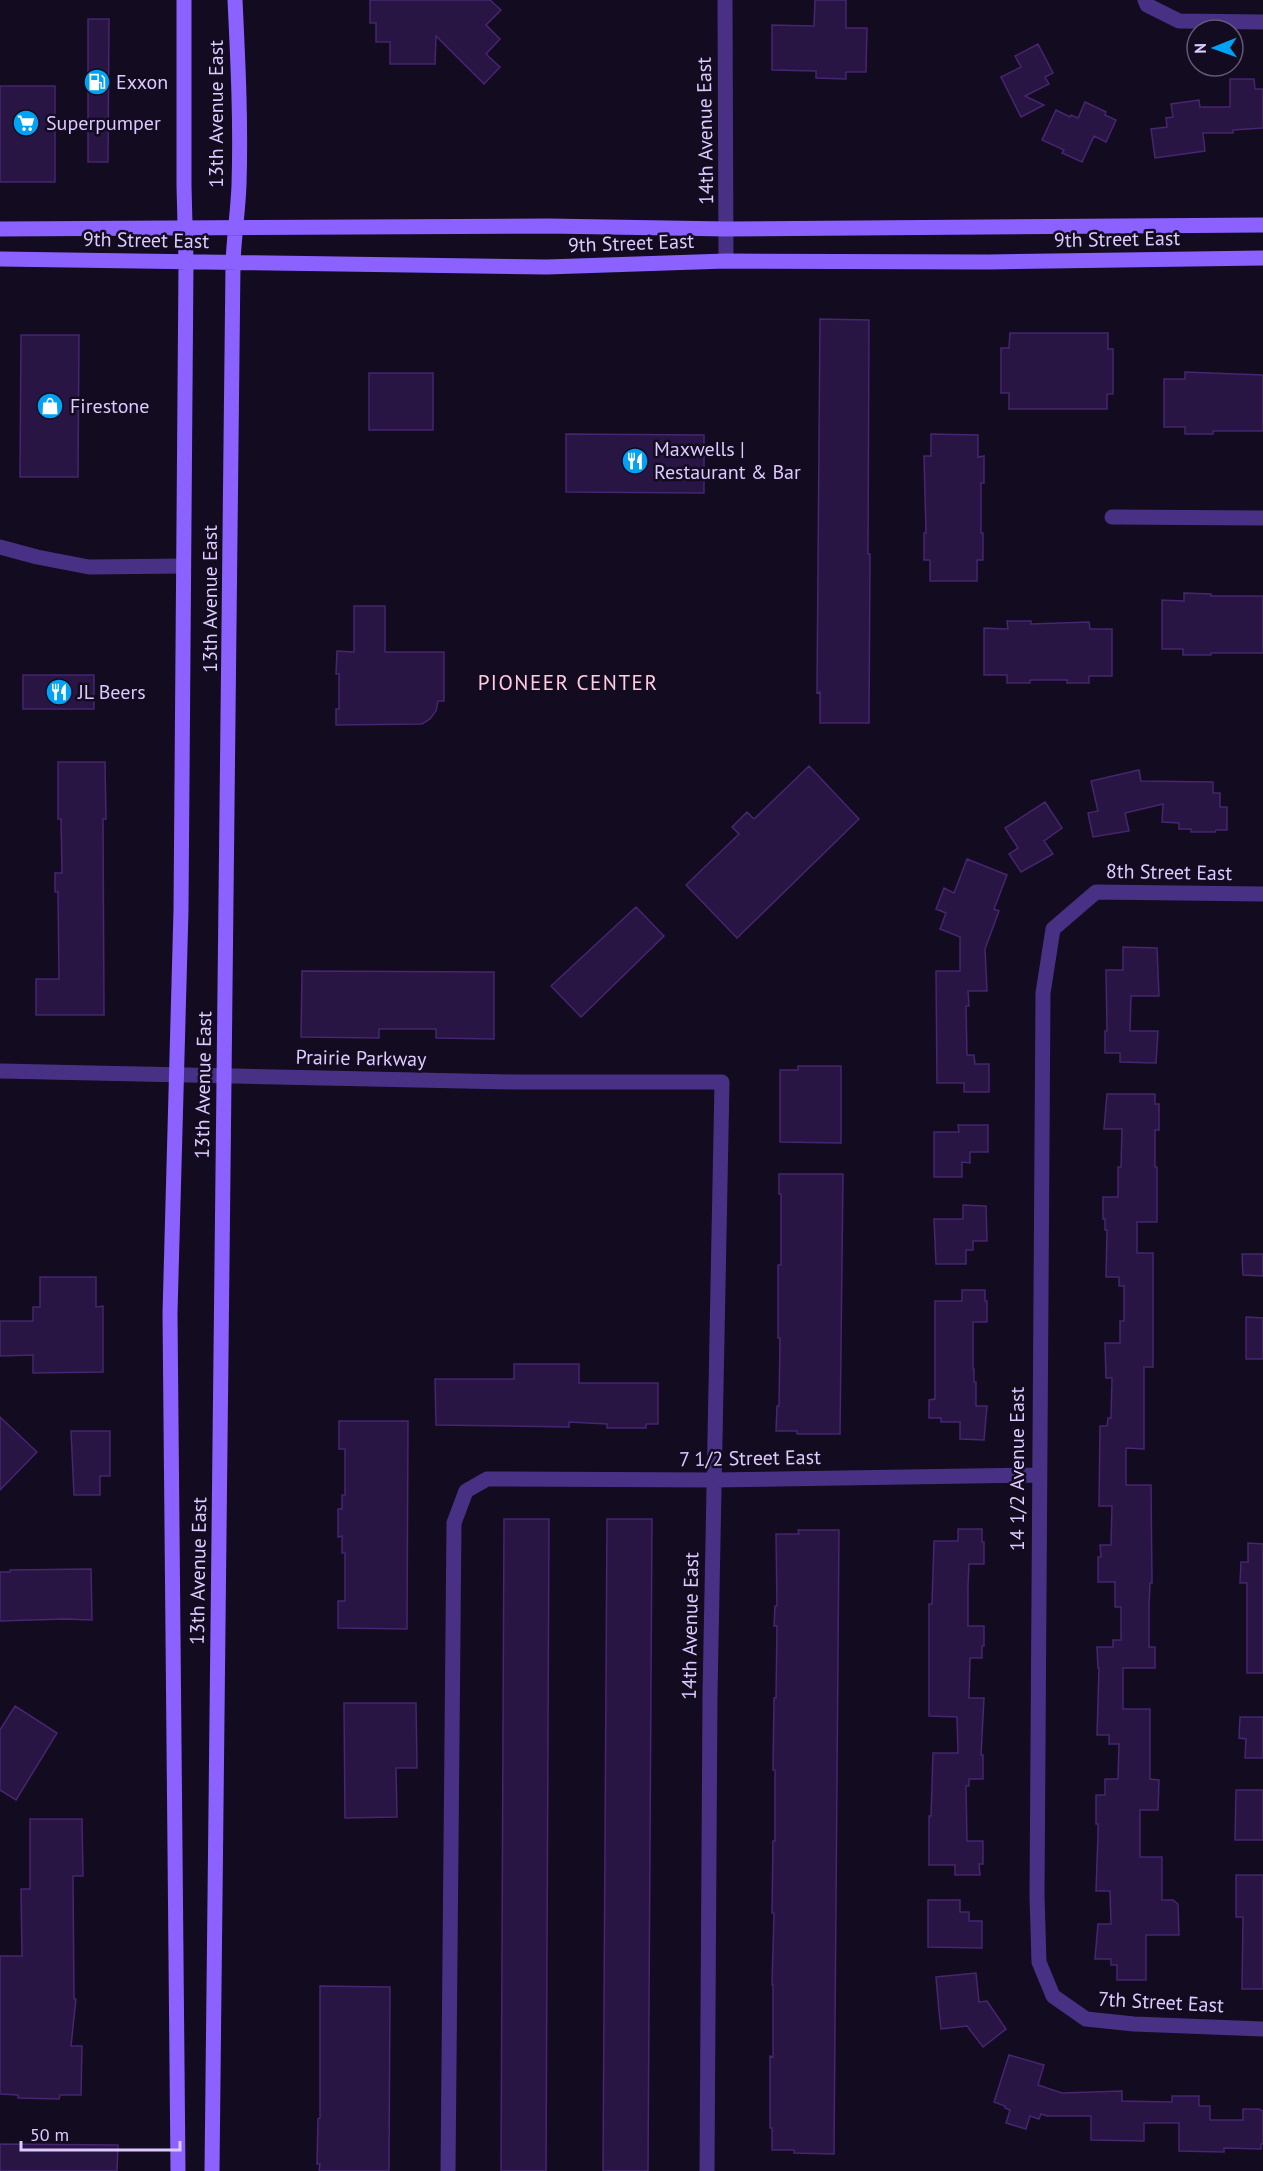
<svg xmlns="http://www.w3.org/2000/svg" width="1263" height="2171" font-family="'PT Sans',sans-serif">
	<rect width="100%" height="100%" fill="#130b20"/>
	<path fill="#291543" stroke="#462571" stroke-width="1.5" d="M370,0H490L501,10L486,25L500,39L486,54L500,67L484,84L436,36L435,64H390V42H376V23H370Z
		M815,0H846V28H867L866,72H846V79L816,78V71L772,70V25L814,26Z
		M88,19H109L108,162H88Z
		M1038,44L1053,73L1045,77L1049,84L1025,96L1044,105L1021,117L1001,77L1021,67L1015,56Z
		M1230,79H1254L1255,89H1263V128L1233,130V133H1203L1205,151L1155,158L1151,129L1167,127L1166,118L1173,117L1171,104L1199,100L1200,107H1230Z
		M0,86H55V182H0Z
		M1085,102L1106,112L1105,115L1116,120L1106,142L1094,136L1082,162L1062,153L1064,150L1042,140L1056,110L1070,117L1071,115L1078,118Z
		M820,319L869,320L868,554H870L869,723H820V692L817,693Z
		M1010,333H1108V349H1113V394H1107V409H1009V393H1001V348H1009Z
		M21,335H79L78,477H20Z
		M1185,372L1263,375V431H1213V434H1185V427H1164V379H1185Z
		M369,373H433V430H369Z
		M566,434L704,435V493L566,492Z
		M931,434L978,435V457L984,456V483H981V533H983V560H977V581H930V560H924V533H926L924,456H931Z
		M1184,593L1211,594V596H1263V653H1211V655H1183V649H1162V600L1184,601Z
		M354,606H385V652H444V701H438L436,711L430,719L422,724L336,725V709H339V674H336L337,651L354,652Z
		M1007,621H1031V624L1089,622L1090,629H1112V676H1089V683H1067V680H1030V683H1007V675H984V628L1008,629Z
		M23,675H94V709H23Z
		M58,762H105L106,819H103L104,1015H36V979H59L58,892H55V873H62L61,819H58Z
		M809,766L859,819L737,938L686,885L739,834L732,827L747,812L754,819Z
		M1139,770L1141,781L1213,782V793H1220V807H1227V830H1216L1215,832H1191V829H1179V823L1162,822L1163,804L1125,813L1129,831L1093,837L1088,813L1098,811L1091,781Z
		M1045,802L1062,828L1044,841L1053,854L1021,872L1009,854L1018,848L1005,828Z
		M967,859L1007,875L994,909L999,911L985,949L987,991H968L969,1006H966L967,1055H974L975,1064H989V1092H964V1083H937L936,971H960V937L940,929L946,913L936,909L944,888L954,893Z
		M636,907L664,936L581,1017L551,986Z
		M1123,947L1157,948L1159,996H1131L1130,1031H1158L1156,1063L1120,1062V1053H1105V1031H1107L1106,970H1123Z
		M302,971L494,972V1039L436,1038V1029H379V1038L301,1037Z
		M798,1066H841V1143L780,1142V1070H798Z
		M1107,1094H1155V1104H1159V1130H1155V1167H1157V1222H1137V1253H1153V1367H1144V1449L1126,1448V1485H1151L1152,1583H1150L1149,1607V1647H1155V1668H1123V1709H1150V1779L1159,1780L1158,1810H1140V1857H1162V1900H1173L1178,1904L1179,1935H1146V1980H1117V1965H1111V1959H1095L1098,1924H1111L1110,1891H1096L1098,1835V1824H1096V1795H1105V1779H1118L1119,1744H1109V1735H1097L1099,1668H1098L1097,1647H1113V1640H1121V1607H1115V1582H1098V1557H1101L1100,1545H1111L1112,1506H1099L1100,1426H1107L1108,1418H1111L1112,1378H1106L1105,1343H1120V1321H1124V1286H1119V1277H1106L1107,1230H1105V1219H1103V1197H1118V1167H1121L1122,1129H1104Z
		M958,1125H988V1152H970V1163L962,1162V1177H934V1132H959Z
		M779,1174H843L840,1434H797V1431H776L777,1406H779L780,1338H778V1265H781V1194H779Z
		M963,1205L986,1206L987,1241H973V1250H966V1264H936L934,1219H963Z
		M1242,1254H1263V1276L1243,1275Z
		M40,1277H96V1307L103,1306V1372L33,1373V1355L0,1356V1321H33V1307H40Z
		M962,1290H985V1301H987V1322H973V1369H974V1382H976V1406H987L984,1440L960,1439V1422H941V1418H929V1400L935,1399V1301H962Z
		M1246,1317L1263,1318V1359H1246Z
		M514,1364H579V1383H658V1424H646V1428H607V1424L569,1422V1427L436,1425L435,1379H514Z
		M0,1417L37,1452L0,1490Z
		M339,1421H408L407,1629L338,1628V1601H345V1553H342V1536L338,1537V1509H342V1495H345V1449H339Z
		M71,1431H110V1476H100V1495H74Z
		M504,1519H549L546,2171H501Z
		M607,1519H652L648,2171H603Z
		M958,1529H982V1542H984V1564H969L968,1586V1626H984V1646H982V1658H970L969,1698H984L981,1755H983V1779H969V1786H966L967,1841H983V1864H979L980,1875H955V1865H929V1816H931L933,1753H958L957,1717L929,1716V1604H932L934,1541H958Z
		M798,1530H839L834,2154L794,2153V2150H772V2128H770V2056L773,2057V1985H772L774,1913H772L773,1841H775V1770H773L774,1698H776L777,1626H774L775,1606H777L776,1534H799Z
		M1248,1543L1263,1544V1673H1247V1583H1240L1241,1562H1248Z
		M91,1569L92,1620L65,1619L0,1621V1572H10V1570Z
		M344,1703H416L417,1768H396L397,1817L345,1818Z
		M15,1706L57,1733L16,1800L0,1790V1730Z
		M1240,1717H1263V1758H1245L1246,1739L1239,1738Z
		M1236,1790H1263V1840H1235Z
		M30,1819H82L83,1876H73L74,1999H76L71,2046H82L81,2095H60L59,2099L18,2098V2095L0,2094V1956H22L21,1889H30Z
		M1236,1875H1263V1989H1242L1243,1917H1236Z
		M928,1900H960V1912H969V1921H982V1948L928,1947Z
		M976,1973L979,2002L987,2001L1006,2029L983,2047L967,2026L941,2029L939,2011L936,1977Z
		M320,1986L390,1987L389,2171H319L320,2164H317L318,2119L320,2118Z
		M1009,2055L1044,2065L1038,2085L1062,2093L1122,2091V2101L1172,2102V2096H1199V2106H1210V2120H1243V2109H1259L1263,2111V2144H1261V2149L1224,2148V2152L1179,2151V2123H1144V2141L1091,2140V2116H1047L1041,2114L1039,2119L1030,2116L1026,2129L1006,2123L1010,2110L1005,2108V2106L994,2102Z
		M0,2144L118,2145L117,2171H0Z"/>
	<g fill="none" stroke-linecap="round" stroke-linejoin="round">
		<path stroke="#483184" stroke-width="15" d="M725,0L726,261
			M1145,0L1147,5L1179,21L1263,22
			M1112,517L1263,518
			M0,547L37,557L89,567L183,566
			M1263,894L1096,892L1053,929L1043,993L1037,1896L1039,1962L1053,1996L1086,2019L1134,2024L1263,2029
			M0,1071L514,1082H722L710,1694L707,2171
			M448,2171L454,1523L466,1491L487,1479L714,1480L1038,1475"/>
		<path stroke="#8b61ff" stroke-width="15" d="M0,229L548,226L727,229L1263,225
			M0,259L547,267L726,261L988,262L1263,258
			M178,2171L170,1313L181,910L186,262L184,186V0
			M212,2171C217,1535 228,899 233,263C234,237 238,211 239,185C241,123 238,62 235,0"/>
	</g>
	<defs>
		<symbol id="fuel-disc" viewBox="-11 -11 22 22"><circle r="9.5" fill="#00a2f5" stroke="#130b20"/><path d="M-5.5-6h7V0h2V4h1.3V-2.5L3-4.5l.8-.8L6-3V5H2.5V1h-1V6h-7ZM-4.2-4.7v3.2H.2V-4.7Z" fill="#fff"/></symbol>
		<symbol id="supermarket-disc" viewBox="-11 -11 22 22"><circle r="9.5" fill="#00a2f5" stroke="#130b20"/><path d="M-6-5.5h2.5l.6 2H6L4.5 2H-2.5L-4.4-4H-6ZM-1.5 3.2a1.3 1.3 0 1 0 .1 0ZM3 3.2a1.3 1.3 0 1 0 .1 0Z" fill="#fff"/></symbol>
		<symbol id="shop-disc" viewBox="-11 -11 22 22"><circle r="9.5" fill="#00a2f5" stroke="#130b20"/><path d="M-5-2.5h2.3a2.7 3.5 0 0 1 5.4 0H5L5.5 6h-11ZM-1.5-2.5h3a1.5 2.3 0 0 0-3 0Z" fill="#fff"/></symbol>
		<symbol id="restaurant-disc" viewBox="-11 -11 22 22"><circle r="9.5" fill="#00a2f5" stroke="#130b20"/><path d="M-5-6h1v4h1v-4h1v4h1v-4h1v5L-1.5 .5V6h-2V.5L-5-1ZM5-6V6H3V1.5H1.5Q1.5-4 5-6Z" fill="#fff"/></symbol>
	</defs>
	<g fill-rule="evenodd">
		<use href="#fuel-disc" x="82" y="67" width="30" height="30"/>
		<use href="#supermarket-disc" x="11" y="108" width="30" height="30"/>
		<use href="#shop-disc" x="35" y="391" width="30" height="30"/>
		<use href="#restaurant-disc" x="620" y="446" width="30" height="30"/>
		<use href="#restaurant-disc" x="44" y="677" width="30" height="30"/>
	</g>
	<g text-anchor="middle" stroke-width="5" stroke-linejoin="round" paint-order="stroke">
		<g font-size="20" fill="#ddcaff" stroke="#130b20" text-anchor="start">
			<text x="116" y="89">Exxon</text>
			<text x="46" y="130">Superpumper</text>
			<text x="70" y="413">Firestone</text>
			<text x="654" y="456">Maxwells |<tspan x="654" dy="23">Restaurant &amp; Bar</tspan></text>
			<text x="78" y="699">JL Beers</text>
		</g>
		<g font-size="20" fill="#ddcaff" stroke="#130b20">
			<text transform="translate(216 114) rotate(-90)" y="7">13th Avenue East</text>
			<text transform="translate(705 131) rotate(-91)" y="7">14th Avenue East</text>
			<text transform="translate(1117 239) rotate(-1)" y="7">9th Street East</text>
			<text transform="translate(146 240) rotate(1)" y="7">9th Street East</text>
			<text transform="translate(631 243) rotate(-2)" y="7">9th Street East</text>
			<text transform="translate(210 599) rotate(-90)" y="7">13th Avenue East</text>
			<text transform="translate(1169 872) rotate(1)" y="7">8th Street East</text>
			<text transform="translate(361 1058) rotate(1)" y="7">Prairie Parkway</text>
			<text transform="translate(203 1085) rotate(-89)" y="7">13th Avenue East</text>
			<text transform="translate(750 1458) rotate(-1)" y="7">7 1/2 Street East</text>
			<text transform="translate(1017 1469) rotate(-90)" y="7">14 1/2 Avenue East</text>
			<text transform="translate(198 1571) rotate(-89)" y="7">13th Avenue East</text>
			<text transform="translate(690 1626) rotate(-89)" y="7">14th Avenue East</text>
			<text transform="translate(1161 2002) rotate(3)" y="7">7th Street East</text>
		</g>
		<g font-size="21" letter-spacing="1.5" fill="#ffcce0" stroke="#130b20">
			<text x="568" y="690">PIONEER CENTER</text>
		</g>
	</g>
	<g transform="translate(1215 48) rotate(269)"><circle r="28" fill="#130b20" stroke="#645779" stroke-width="1.5"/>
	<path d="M0-4.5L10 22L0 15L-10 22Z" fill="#00a2f5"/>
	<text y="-9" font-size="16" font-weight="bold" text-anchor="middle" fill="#ddcaff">N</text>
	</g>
	<path d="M21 2141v9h159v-9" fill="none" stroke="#ddcaff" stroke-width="3"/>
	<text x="30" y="2141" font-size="18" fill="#ddcaff" stroke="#130b20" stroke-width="4.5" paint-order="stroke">50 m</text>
</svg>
